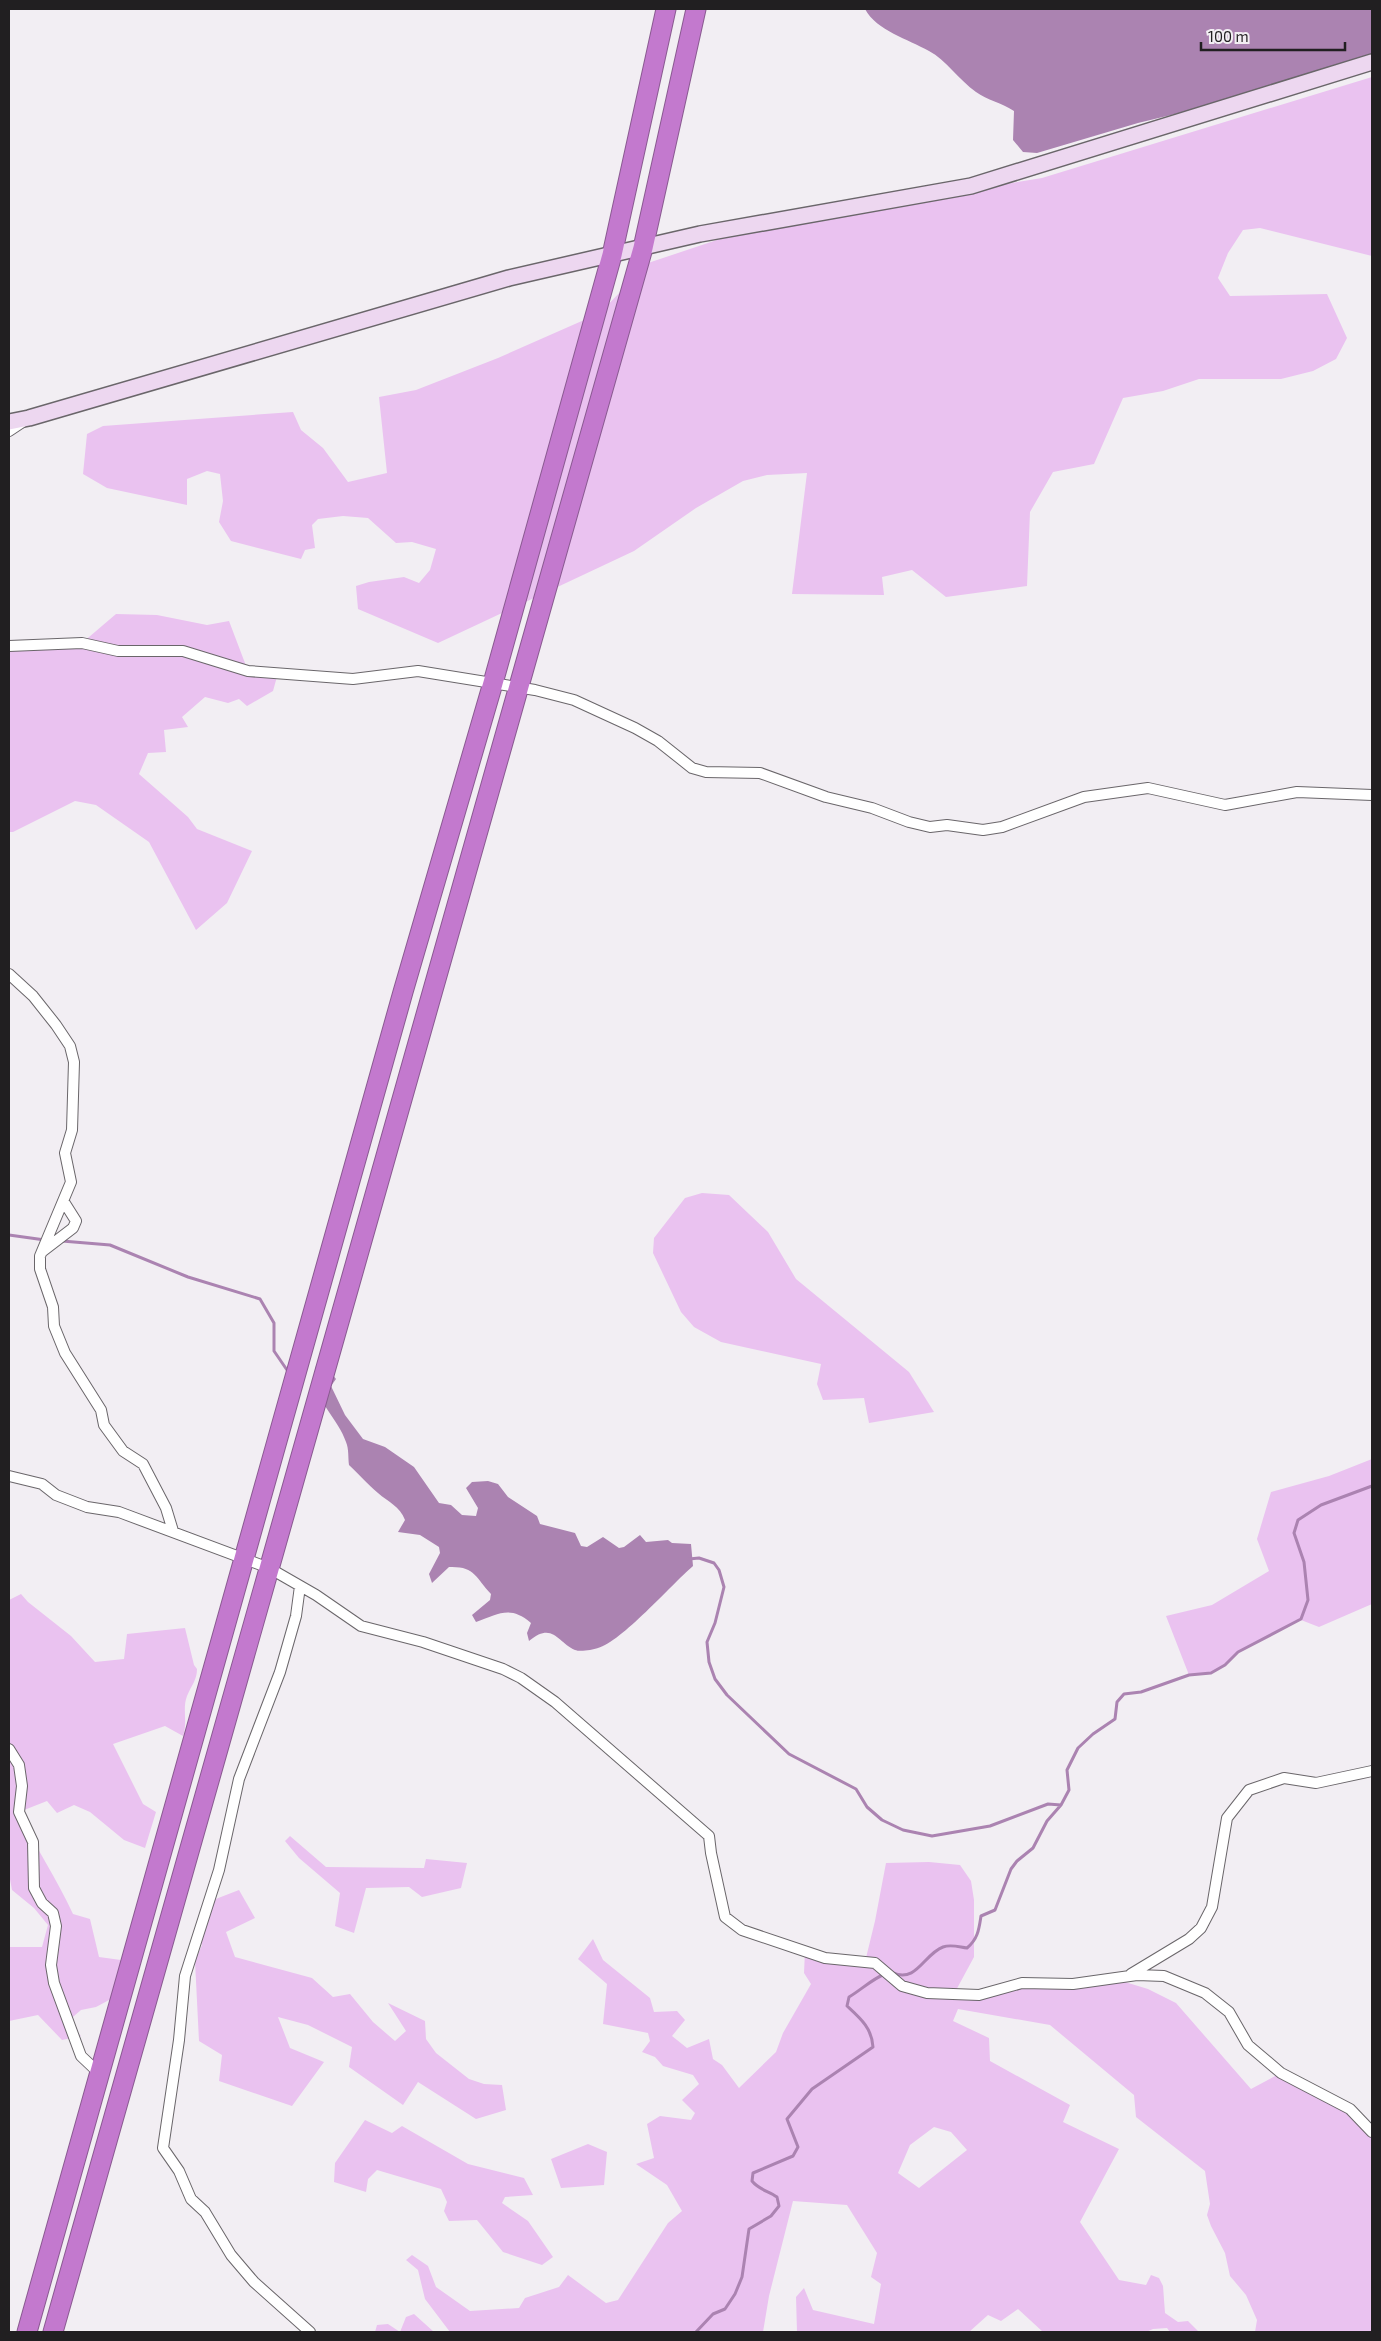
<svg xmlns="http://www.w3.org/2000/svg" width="1381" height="2341" font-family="'Exo 2',sans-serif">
	<rect width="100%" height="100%" fill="#f2eef3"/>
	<path fill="#eac2f0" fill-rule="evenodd" d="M1372,77V256L1260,228L1243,230L1228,253L1218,278L1230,296L1327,294L1347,338L1336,359L1313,371L1281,379H1199L1163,391L1123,398L1094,464L1053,472L1030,512L1027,586L946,597L912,570L882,577L884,595L792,594L807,473L767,475L743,481L696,508L634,551L438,643L358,609L356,586L369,582L404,577L419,583L430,570L436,549L412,542L396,543L368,518L343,516L318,519L312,525L315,548L305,550L301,559L231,541L219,522L223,501L220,474L207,471L187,479V505L107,488L83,474L87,434L103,426L293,412L301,430L323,448L348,482L387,473L379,397L416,390L498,358L600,313L648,263L768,223L1042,178Z
		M116,614L157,615L207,625L229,621L248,671L278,673L273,691L247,706L239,699L228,703L205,697L182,717L188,727L164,730L166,752L148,753L139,774L188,817L197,829L252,851L227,903L196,930L149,842L96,805L75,801L13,832H9V646L82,643Z
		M702,1193L729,1195L768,1232L796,1279L909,1372L934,1412L869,1423L864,1398L823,1400L817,1384L821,1364L721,1342L694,1327L681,1312L653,1253L654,1238L685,1198Z
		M1372,1459V1604L1319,1627L1301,1620L1238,1652L1225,1665L1211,1673L1189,1675L1166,1616L1212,1605L1269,1571L1257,1539L1271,1492L1329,1476Z
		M21,1594L28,1602L71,1636L95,1662L124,1659L127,1634L185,1628L194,1665L197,1669C197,1680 191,1686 187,1696C182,1709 188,1722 183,1736L165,1726L113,1744L143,1804L156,1812L145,1848L124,1840L90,1812L74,1805L57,1813L47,1801L19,1812C35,1847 57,1879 73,1914L90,1919L99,1957L121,1960L111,1999L96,2007L81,2010L67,2022L81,2036L62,2040L38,2015L9,2021V1947H42L48,1925L34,1908L12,1890L9,1874V1600Z
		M290,1836L326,1867L424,1868L426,1859L467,1863L461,1888L422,1897L409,1887L366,1888L354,1933L335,1926L340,1893L299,1858L285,1841Z
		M929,1862L960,1865L971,1881L974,1900V1957L954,1994L1022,1983L1115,1979L1148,1989L1176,2003L1251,2089L1281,2073L1350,2109L1372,2132V2332H1255L1257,2320L1246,2295L1230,2276L1225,2253L1211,2226L1207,2215L1210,2204L1205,2171L1136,2117L1134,2095L1050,2025L958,2009L953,2021L989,2038L990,2061L1070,2105L1063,2122L1119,2149L1080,2222L1119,2280L1146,2285L1151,2275L1159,2278L1163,2286L1165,2313L1178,2322L1188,2321L1199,2332H1170L1167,2328L1153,2329L1146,2332H1043L1018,2309L1001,2321L988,2315L969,2332H797L796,2297L804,2288L813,2310L874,2324L881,2284L871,2277L877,2253L847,2205L793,2201L769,2296L763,2332H450L425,2299L418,2270L406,2260L412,2255L428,2266L436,2287L470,2311L519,2308L525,2298L559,2287L568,2275L606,2303L618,2300L668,2223L682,2211L667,2185L636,2164L654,2158L647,2124L660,2116L691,2120L695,2113L682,2100L699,2084L693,2075L663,2066L655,2057L642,2052L650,2041L648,2033L603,2024L607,1984L578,1959L593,1939L603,1960L650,1998L654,2012L677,2011L685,2020L672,2036L687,2048L709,2039L713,2059L722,2065L739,2088L776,2052L783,2033L811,1984L804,1973L805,1951L865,1962L875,1921L886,1863ZM934,2127L951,2132L967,2150L919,2188L898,2173L910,2145Z
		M239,1890L255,1918L226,1932L235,1957L312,1978L333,1997L350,1994L373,2022L395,2041L406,2031L388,2003L425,2021L426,2039L436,2053L469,2079L484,2084L502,2085L506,2110L476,2119L418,2082L403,2105L349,2067L352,2047L308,2025L278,2017L290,2048L324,2062L292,2106L219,2081L222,2055L199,2041L195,1961L202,1945L193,1931L210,1917L208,1902Z
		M365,2120L392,2133L402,2126L468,2164L524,2178L533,2195L505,2197L502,2203L528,2221L553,2257L542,2265L503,2252L477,2220L449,2221L444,2211L447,2202L441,2189L377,2170L368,2179L366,2192L334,2182L335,2163Z
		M588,2144L607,2152L604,2185L561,2188L551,2159Z
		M414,2314L434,2332H375L377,2325L388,2324L400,2332L406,2317Z"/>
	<path fill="#ab83b1" d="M865,9H1372V55L1233,100L1138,123L1037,153L1023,152L1013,140L1014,111C1002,103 987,100 976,92C959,80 946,60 929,51C908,39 877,31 865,9Z
		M316,1366L329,1370L336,1379L331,1386L345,1415L363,1439L385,1447L414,1467L439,1503L451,1505L462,1515L476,1516L478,1508L466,1488L472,1482L488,1481L498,1484L508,1497L537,1516L540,1524L575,1533L581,1546L587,1547L603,1537L619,1548L624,1547L640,1535L646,1542L668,1540L672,1543L691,1544L693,1566C671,1585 621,1642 598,1648C592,1650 580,1652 575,1650C558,1643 553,1621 529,1641L527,1633L531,1623C510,1605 499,1614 476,1622L472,1615L490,1600L491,1594C475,1577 475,1566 449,1567L432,1583L429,1574L440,1553L439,1547L420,1535L398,1532L405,1520C400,1506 388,1502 378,1493C367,1484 359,1474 349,1465C348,1458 349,1449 346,1442C338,1417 307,1394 316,1366Z"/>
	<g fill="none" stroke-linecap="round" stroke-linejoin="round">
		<path stroke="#ab83b1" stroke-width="3" d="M9,1235L45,1240
			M62,1241L110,1245L188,1277L260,1299L274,1323V1351L287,1370
			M689,1559L699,1558L714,1563L719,1570L724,1587L715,1623L707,1642L709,1662L715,1679L727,1695L789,1754L856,1789L867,1807L882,1820L903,1830L932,1836L990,1826L1048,1804L1061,1805
			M893,1973C917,1983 924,1954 943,1947C951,1944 959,1947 967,1948C978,1939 979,1929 981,1916L995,1910L1011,1869L1017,1861L1033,1848L1047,1821L1061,1805L1069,1790L1067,1770L1078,1748L1093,1734L1115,1719L1117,1702L1124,1694L1141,1692L1189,1675L1211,1673L1225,1665L1238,1652L1301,1619L1308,1600L1304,1562L1294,1533L1298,1520L1321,1505L1372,1486
			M696,2332L713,2314L725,2309L735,2294L742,2277L749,2229L771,2216L779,2206L777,2197C769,2191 759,2190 752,2181L753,2173L793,2156L798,2147L787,2119L812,2089L873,2047C872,2028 860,2018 847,2006L849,1997C861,1990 872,1979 885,1974"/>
		<defs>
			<path id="street" d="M9,431L24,421
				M9,646L82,643L118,651H183L248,671L353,679L418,671L535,690L574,700L635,728L658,741L692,768L706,772L760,773L826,797L872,808L909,822L930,827L947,825L983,830L1002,827L1084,797L1148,788L1225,805L1297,792L1372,795
				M9,974L33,996L56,1025L70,1046L74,1062L72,1130L65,1153L71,1182L40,1256V1269L53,1307L54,1326L65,1353L101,1410L104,1425L123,1451L143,1464L166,1508L173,1531
				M43,1251L73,1228L76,1221L64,1202
				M9,1476L42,1484L56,1495L87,1507L119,1512L269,1568L316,1595L361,1626L423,1642L503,1669L521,1678L555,1702L709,1836L711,1853L725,1917L742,1930L825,1958L875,1963L902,1986L927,1993L979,1995L1022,1983L1073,1984L1137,1975L1164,1976L1205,1993L1229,2012L1248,2045L1281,2073L1350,2109L1372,2132
				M300,1586L296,1616L280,1672L239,1779L219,1870L185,1976L179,2040L163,2148L179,2171L191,2199L205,2212L231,2255L254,2282L310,2332
				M9,1749L19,1765L22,1786L19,1812L33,1842L34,1888L42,1903L53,1913L56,1926L51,1965L54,1983L81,2056L100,2074
				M1131,1974L1189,1939L1201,1928L1212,1907L1227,1818L1249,1790L1284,1778L1316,1783L1372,1771"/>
			<path id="secondary" d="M9,422L29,418L509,278L700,234L971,186L1372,62"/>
			<path id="highway" d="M27,2332L403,992L493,683L612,255L666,9
				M53,2332L643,248L696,9"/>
		</defs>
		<use href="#street" stroke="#6a666a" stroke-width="12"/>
		<use href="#secondary" stroke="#6a666a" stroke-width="18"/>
		<use href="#highway" stroke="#8a5a91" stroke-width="21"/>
		<use href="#street" stroke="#fff" stroke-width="10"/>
		<use href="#secondary" stroke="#edd7f0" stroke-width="15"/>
		<use href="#highway" stroke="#c379ce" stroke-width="19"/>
	</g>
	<rect width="1381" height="2341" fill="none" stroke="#211f21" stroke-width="20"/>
	<path d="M1201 42v8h144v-8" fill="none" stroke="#211f21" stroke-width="2.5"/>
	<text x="1208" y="42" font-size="15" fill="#211f21" stroke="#f2eef3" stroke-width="4" paint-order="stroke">100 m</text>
</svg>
